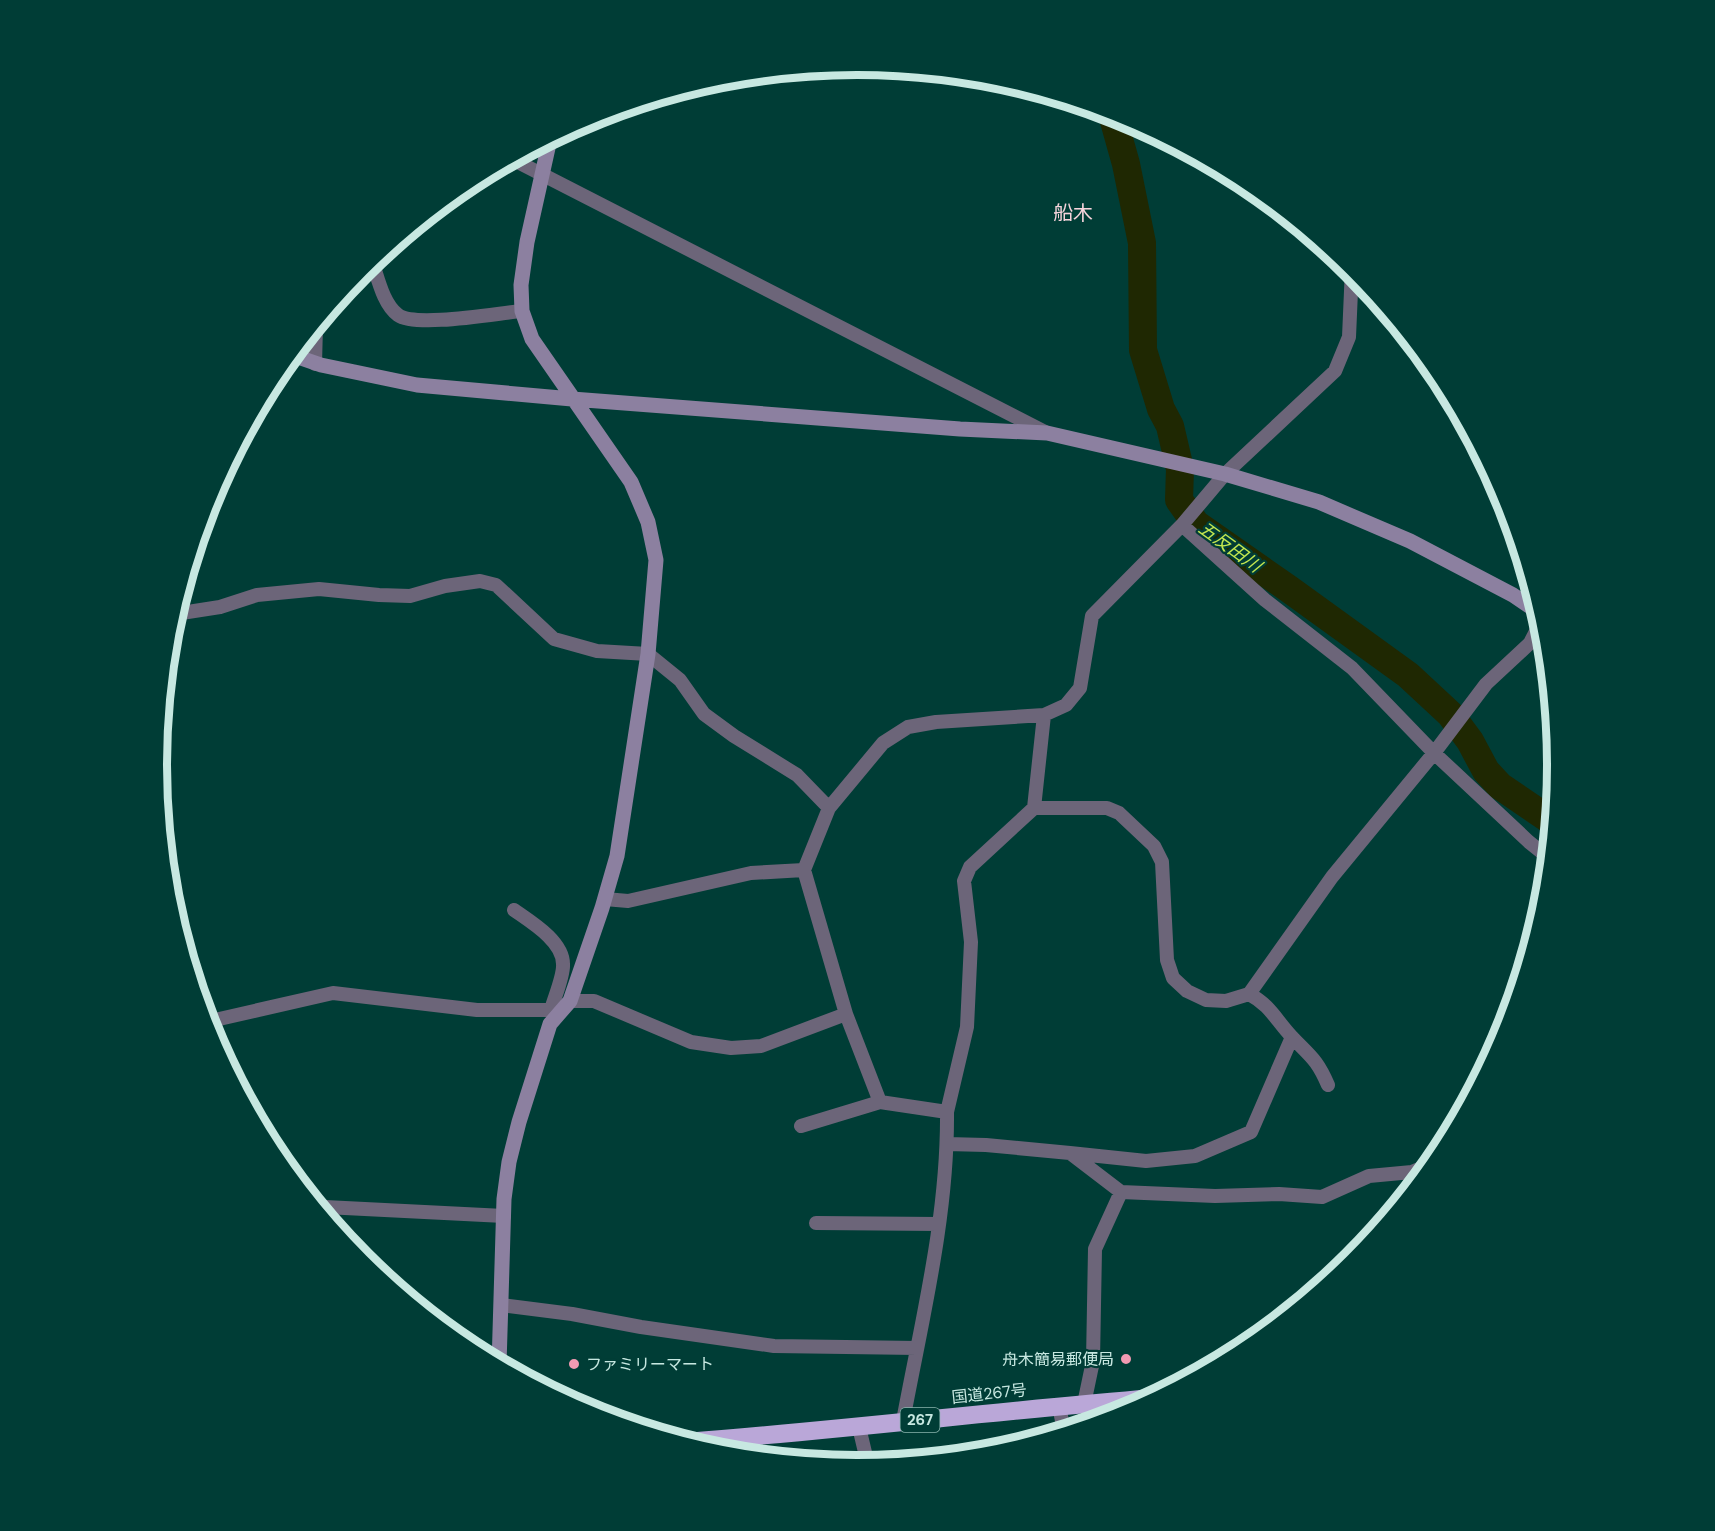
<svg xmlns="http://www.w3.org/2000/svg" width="1715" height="1531" font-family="'DM Sans','Noto Sans JP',sans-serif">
	<rect width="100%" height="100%" fill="#003d36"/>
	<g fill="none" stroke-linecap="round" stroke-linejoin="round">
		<path stroke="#1f2802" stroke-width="28" d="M1112,114L1126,164L1142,243L1143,350L1161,409L1170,426L1180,469L1179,500L1196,524L1289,589L1408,675L1450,714L1470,741L1486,771L1500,786L1553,822"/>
		<path stroke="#6c6579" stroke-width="14" d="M512,159L1045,432
			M372,261C378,278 383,304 398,315C416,328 498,313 522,311
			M315,364L316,326
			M1182,525L1265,600L1352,668L1434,753L1529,842L1549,858
			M175,614L220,607L257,595L319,589L379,595L410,596L445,586L480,581L496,585L554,639L597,651L648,654L680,680L704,714L734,736L797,775L829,808
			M1034,808H1107L1119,813L1154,846L1162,862L1167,960L1173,978L1187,991L1206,1000L1226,1001L1249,994
			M605,899L628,901L751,873L804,870
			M514,910C531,922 563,941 563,964C564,976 554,998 551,1010
			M570,1001H594L691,1042L731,1048L761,1046L846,1014
			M206,1022L333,993L477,1010H562
			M1328,1085C1317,1059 1310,1056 1292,1037C1276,1020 1270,1005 1249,994L1332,877L1434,753L1486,684L1530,643L1542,620
			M947,1112L967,1027L971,942L964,881L970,867L1034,808L1044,715
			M801,1126L880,1102
			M947,1144L986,1145L1070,1153L1121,1192
			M1070,1153L1146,1161L1195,1156L1251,1132L1292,1037
			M320,1210L325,1207L504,1216
			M816,1223L938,1224
			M501,1305L572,1314L641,1327L774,1346L917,1348
			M1084,1404L1093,1361L1095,1249L1121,1192L1215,1196L1279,1194L1322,1197L1369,1176L1412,1172L1431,1164L1441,1154
			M1059,1406L1062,1421L1072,1429
			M903,1421C922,1319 948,1216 947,1112L880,1102L846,1014L804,870L829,808L883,743L908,727L936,722L1044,715L1066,705L1080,688L1092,616L1182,525L1225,474L1335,371L1349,337L1352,268
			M859,1427L868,1465"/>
		<path stroke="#8c80a0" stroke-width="15" d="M292,355L321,365L417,385L572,399L960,429L1047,433L1225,474L1319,502L1410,541L1513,595L1541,614
			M499,1365L504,1199L509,1162L519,1122L550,1024L570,1001L602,908L617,856L648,654L656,560L648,522L631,482L532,339L522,311L521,285L527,242L550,139"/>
		<path stroke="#baa7d8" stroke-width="18" d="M686,1442C842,1430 997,1411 1154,1398"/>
	</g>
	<g fill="#f19ab2" stroke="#003d36" stroke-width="2">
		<circle cx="1126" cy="1359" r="6"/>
		<circle cx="574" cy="1364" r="6"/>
	</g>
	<g text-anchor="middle" stroke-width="4.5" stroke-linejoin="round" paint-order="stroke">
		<rect fill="#003d36" stroke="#8bb5ae" stroke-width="1.5" x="900.5" y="1408" width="39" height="24" rx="4.5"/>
		<g font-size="15" font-weight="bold" fill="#c7e8e1">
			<text x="920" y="1425">267</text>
		</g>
		<g font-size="16" fill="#c7e8e1" stroke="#003d36" text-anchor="end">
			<text x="1114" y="1365">舟木簡易郵便局</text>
			<text x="586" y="1370" text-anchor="start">ファミリーマート</text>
		</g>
		<g font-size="16" fill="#c7e8e1" stroke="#003d36">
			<text transform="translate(989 1393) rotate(-6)" y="6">国道267号</text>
		</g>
		<g font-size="18" font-style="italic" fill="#c4e850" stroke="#003d36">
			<text transform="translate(1230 547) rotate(36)" y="6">五反田川</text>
		</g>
		<g font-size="20" fill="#f6d4dc" stroke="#003d36">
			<text x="1073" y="220">船木</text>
		</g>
	</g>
	<path d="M0 0H1715V1531H0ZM167 765a690 690 0 1 1 1380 0a690 690 0 1 1-1380 0Z" fill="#003d36" fill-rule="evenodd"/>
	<path fill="none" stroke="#c7e8e1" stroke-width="8" d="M167 765a690 690 0 1 1 1380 0a690 690 0 1 1-1380 0Z"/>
</svg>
